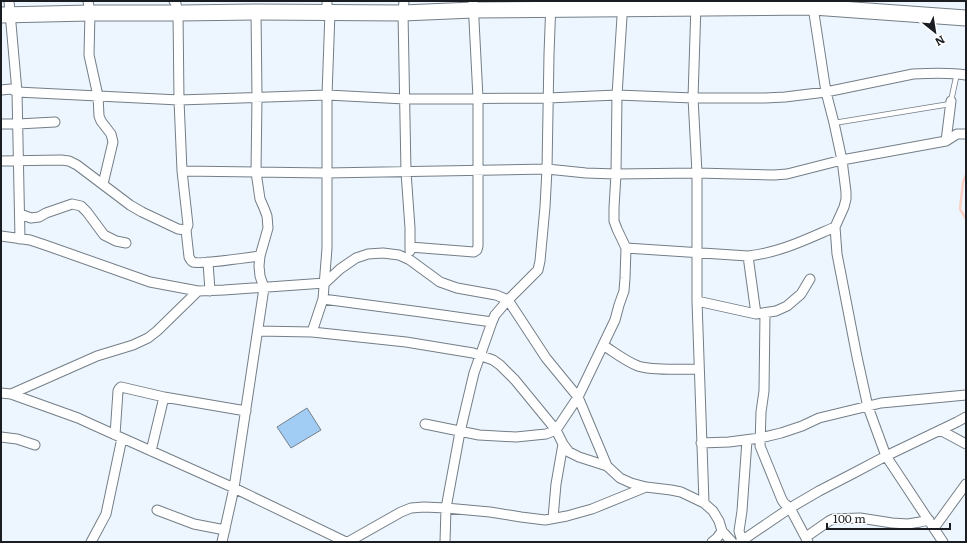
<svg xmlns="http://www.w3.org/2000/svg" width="967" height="543" font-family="Literata,serif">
	<rect width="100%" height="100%" fill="#edf6fe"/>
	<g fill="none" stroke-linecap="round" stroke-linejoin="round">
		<path stroke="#f9d0c6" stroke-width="2.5" d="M966,175L963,182L960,209L966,219"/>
	</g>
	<path fill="#a1ccf4" stroke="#76818a" d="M307,408L321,430L291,448L277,427Z"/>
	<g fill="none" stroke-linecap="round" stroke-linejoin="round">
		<defs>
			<path id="service" d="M951,101L957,73
				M834,123L950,104"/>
			<path id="minor" d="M9,1L17,92L20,239
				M88,1L90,13L89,55L98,96L99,116L101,121L111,134L113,142L103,184
				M174,1L176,4L178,13L179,100L182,171L188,225L186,230L189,257C190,259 191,261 193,262C199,265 250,257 260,256
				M404,1L403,13L406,172L410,228V251
				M814,2L813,7L826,92L834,123L842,160L846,192V199L844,207L835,227L837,254L857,357L868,407L886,456L943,542
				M696,4L693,98L697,173V301L704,503
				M1,90L11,89L17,92L179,100L327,95L405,99L548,98L617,95L693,98H765L785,97L826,92L913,74C931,73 949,72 966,75
				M1,124H18L55,122
				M946,141L951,101
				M1,161L61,160L69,161L77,165L130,205L142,212L178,229L186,230
				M182,171L326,173L547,169L586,173L616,174L697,173L774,175L787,174L842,160L946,141L957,134H966
				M20,214L31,218L39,217L46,213L72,204L81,206L87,212L104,235L116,241L126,243
				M1,236L30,240L45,245L150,282L198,291L224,290L325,283L340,269L356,258L368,254L383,253L399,255L410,260L440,282L457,288L496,295L508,300L546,358L578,397L607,466L620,478L631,483L646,487L671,490L681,492L704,503L713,511L719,521L722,531L732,542
				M410,247L474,252L477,250L478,246V98L473,1
				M626,248L748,256C779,253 807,239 835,227
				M748,256L756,314
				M208,262L210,291
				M323,299L421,312L492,322
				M697,301L756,314L776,311L787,306L801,294L810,279
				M765,313L764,391L761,412L760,446L782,500L784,503L790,508L808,542
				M258,331L312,332L406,342L473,353L493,360L500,365L515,380L556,430L563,444L569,452L579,457L607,466
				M312,332L323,299L327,248V95L330,12L327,6V1
				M603,345C614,352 625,361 638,366C652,371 683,369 699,369
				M1,393L11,394L78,418L91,424L234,488L346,542
				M11,394L97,356L133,345L148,338L157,331L198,291
				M425,424L479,435L516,437L546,434L556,430L578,397L603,345L615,320L619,305L624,291L625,278L626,248L617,229L614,221V208L616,174L617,95L623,1
				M940,430L966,444
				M115,435L118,391L119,389L121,387L164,397
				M1,437L17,439L35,445
				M701,443L729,442L760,438L781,433L802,426L819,418L881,403L966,395
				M151,451L164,397L246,411
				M157,510L194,524L225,530
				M553,518L556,484L563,444
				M934,528L966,484
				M806,537L829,521L833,519L860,518L892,523L908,524L920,522L929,520
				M742,541L739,531L742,511L747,440
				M91,542L106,514L122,438
				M222,542L234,488L264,288L260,276L259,266L260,256L268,228L267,216L264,208L260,199L256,172L257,97L256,12
				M348,542L401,512L411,508L424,507L446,508L490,512L521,517L545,520L567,516L592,509L646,487
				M445,542L446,508L460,432L474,373L492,322L495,315L508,300L538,270L540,261L545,207L547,169L549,54L551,1
				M712,542L717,538L722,531
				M740,542L790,508L819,491L852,474L886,456L957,422L966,417"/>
			<path id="trunk" d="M1,15L90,13H178L256,12L403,13L473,10L813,7L966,18"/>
		</defs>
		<use href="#service" stroke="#747e87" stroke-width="6"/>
		<use href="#minor" stroke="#747e87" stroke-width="11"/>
		<use href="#trunk" stroke="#747e87" stroke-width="17"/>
		<use href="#service" stroke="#fff" stroke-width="4.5"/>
		<use href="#minor" stroke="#fff" stroke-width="9"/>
		<use href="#trunk" stroke="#fff" stroke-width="15"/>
	</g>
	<rect width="967" height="543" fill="none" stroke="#1a1e22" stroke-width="4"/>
	<g transform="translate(935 32) rotate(150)" stroke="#ffffff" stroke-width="3" paint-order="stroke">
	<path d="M0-3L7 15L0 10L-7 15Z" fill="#1a1e22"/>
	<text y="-6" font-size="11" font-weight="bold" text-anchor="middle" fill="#1a1e22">N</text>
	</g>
	<path d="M827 523v6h123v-6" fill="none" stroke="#1a1e22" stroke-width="2"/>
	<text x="833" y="523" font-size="12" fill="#1a1e22" stroke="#ffffff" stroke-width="3" paint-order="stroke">100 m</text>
</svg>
